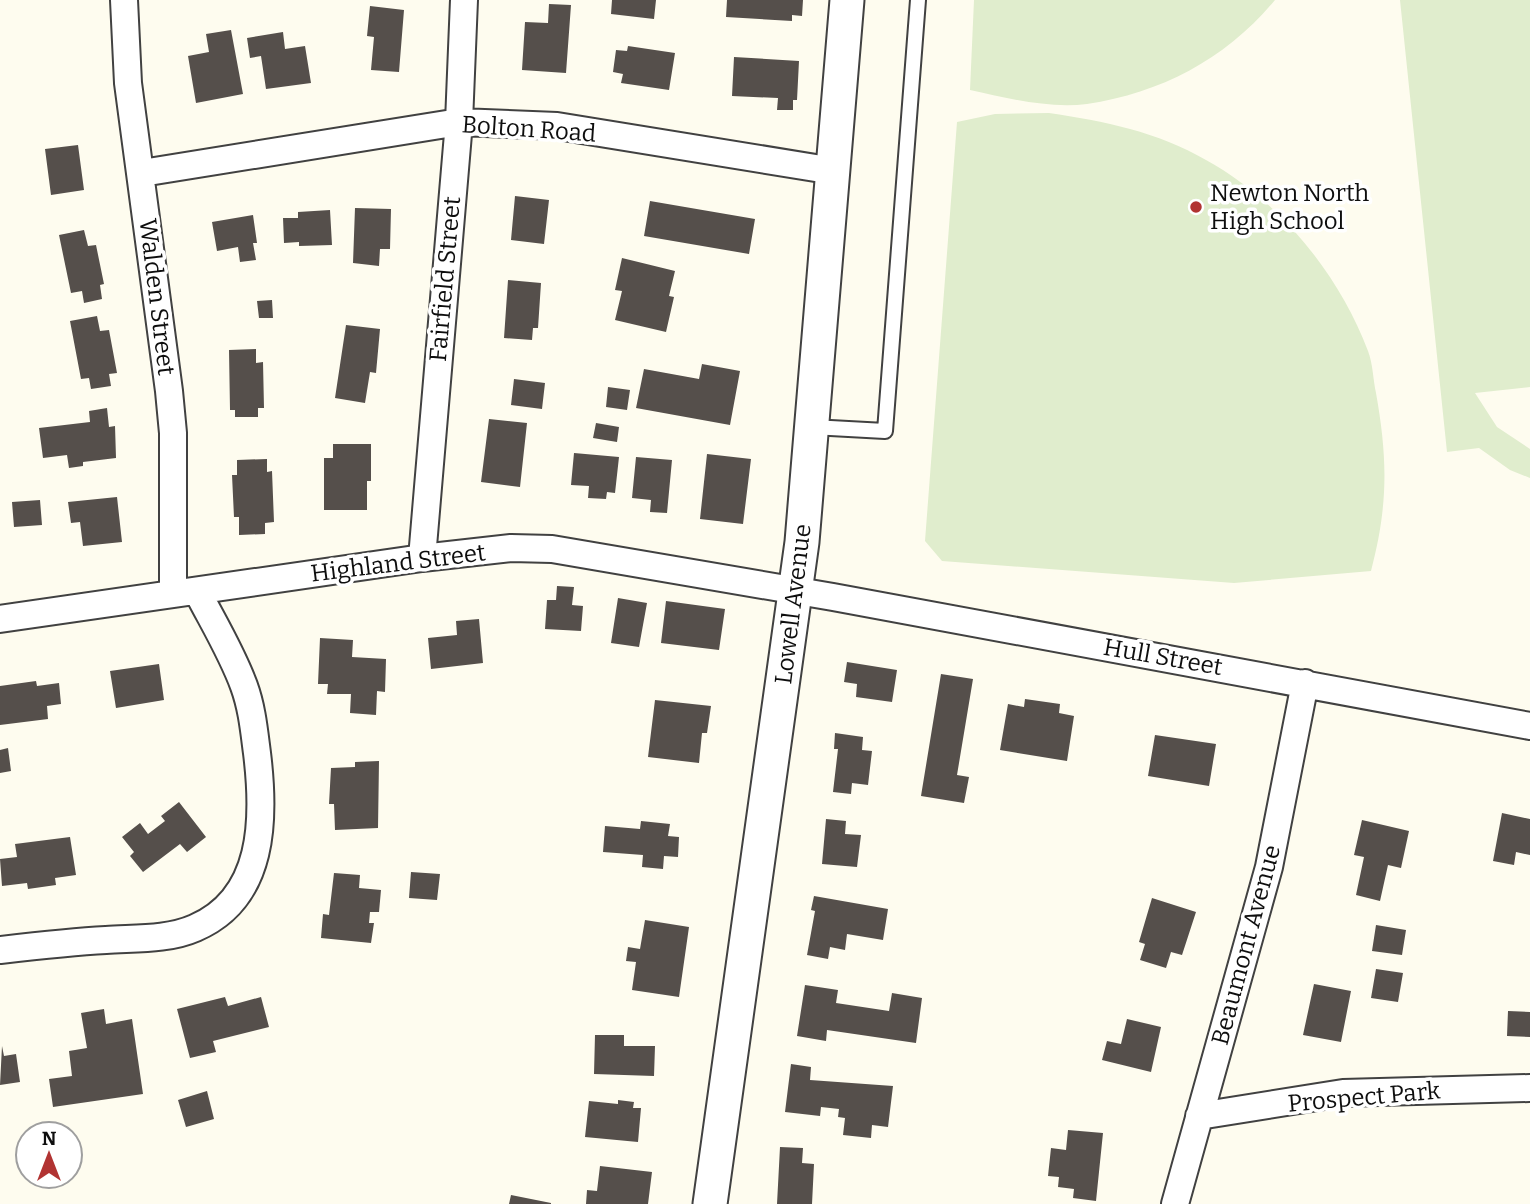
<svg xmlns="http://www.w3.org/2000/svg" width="1530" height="1204" font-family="Bitter,serif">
	<rect width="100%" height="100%" fill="#fefcef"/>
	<path fill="#e0edcd" d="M974,0H1275C1227,58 1162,93 1087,104C1049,109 1006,98 970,90Z
		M1400,0H1530V387L1475,393L1497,427L1530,449V478L1510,470L1479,448L1447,452Z
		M1049,113C1104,121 1158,132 1206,160C1279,200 1339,274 1368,351C1373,364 1373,380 1376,393C1388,460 1388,506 1371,571L1234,583L942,561L925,541L957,122L995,114Z"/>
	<path fill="#554f4b" d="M612,0H656L654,19L611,14Z
		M727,0H803L802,16L792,15V21L726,17Z
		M549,4L571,5L566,73L522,70L525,22L548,23Z
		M370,6L404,10L399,72L371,70L374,37L367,36Z
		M231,30L243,94L196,103L188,56L209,52L206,34Z
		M283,32L285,49L305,46L311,83L266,89L261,56L250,58L247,38Z
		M628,46L675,53L669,90L621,83L623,74L613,72L616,50L627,51Z
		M734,57L799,61L797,100H793V110H777L778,98L732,96Z
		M78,145L84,190L51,195L45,149Z
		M515,196L549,200L544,244L511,240Z
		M650,201L755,219L749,254L644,236Z
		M355,208L391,209L390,249H380L379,266L353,263Z
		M330,210L332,245L299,246V242L284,243L283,218H298V212Z
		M253,215L257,243H253L256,260L240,262L238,247L217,251L212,222Z
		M84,230L88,246L96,245L104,284L100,285L102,299L84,303L82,291L71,293L59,235Z
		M622,258L675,271L669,296L674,297L666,332L615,320L622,291L615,290Z
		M508,280L541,283L538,328H533L532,340L504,338Z
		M272,300L273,318H259L257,301Z
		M97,316L100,331L109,330L117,373L109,374L111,386L91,389L89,378L81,379L70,321Z
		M346,325L380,329L376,373L370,372L365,403L335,398Z
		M256,349V363L263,362L264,408H258V417H235V410H230L229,350Z
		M702,364L740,371L730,425L636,408L644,369L699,379Z
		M514,379L545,383L542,409L511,405Z
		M608,387L630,390L627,410L606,407Z
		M107,408L109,427L115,426L116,458L83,462V466L69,468L67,455L43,458L39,428L90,422L89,411Z
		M489,419L527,423L520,487L481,482Z
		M596,423L619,427L617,442L593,438Z
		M333,444H371V481H367V510H324V458H333Z
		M574,453L619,457L615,493L607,492L606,499L588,498L589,486L571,485Z
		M707,454L751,459L743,524L700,519Z
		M636,457L672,460L667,513L650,512L651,500L632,498Z
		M267,459V472L272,471L274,522L265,523V534L239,535V517H234L232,475H237V460Z
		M117,497L122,542L83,546L80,522L71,523L68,502Z
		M40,500L42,525L14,527L12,502Z
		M557,586L574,587L572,605L583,606L581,631L545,629L547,600H556Z
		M618,598L647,603L639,647L611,643Z
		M666,601L725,609L719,650L661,643Z
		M479,619L483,663L431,669L428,638L457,635L456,621Z
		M320,638L353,640L352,657L386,659L385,692L377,691L376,715L350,713L351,694H327L328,684H318Z
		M847,662L897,670L892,702L856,697L857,684L844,682Z
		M159,664L164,700L116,708L110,671Z
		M941,674L973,679L957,775L969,777L964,803L921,796Z
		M36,681L37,686L59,683L61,704L47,706L48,719L0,725V686Z
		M1025,699L1060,704L1059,713L1074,716L1067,761L1000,750L1008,704L1024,707Z
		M655,700L711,706L707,733H702L699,763L648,757Z
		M835,733L863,737L862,750L872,751L868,785L852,783L851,794L833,792L838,749H834Z
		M1155,735L1216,744L1209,786L1148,776Z
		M8,748L11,771L0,773V750Z
		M379,761L378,828L335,830L334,804H329L331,768L355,767V762Z
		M179,802L206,837L187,852L180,844L143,872L130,856L134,852L122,837L140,823L148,834L165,821L161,816Z
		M1502,813L1530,819V855L1516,852L1514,865L1493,861Z
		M826,819L846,821L845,834L861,835L857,867L822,864Z
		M1362,820L1409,831L1401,868L1388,865L1380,901L1356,895L1364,857L1354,855Z
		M641,821L670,824L668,836L679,837L678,857L664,856L663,869L642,867L643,855L603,852L605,826L640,829Z
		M70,837L76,875L55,878L56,885L28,889L27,883L2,886L0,859L17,857L15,844Z
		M411,872L440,874L437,900L409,898Z
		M334,873L360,875L359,888L381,890L379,912H370L369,923H374L371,943L321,938L323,914L329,915Z
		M814,896L888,909L883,940L847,934L845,950L830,947L828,959L807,955L815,911L811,910Z
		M1152,898L1196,912L1182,955L1171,952L1166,968L1140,960L1145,944L1139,942Z
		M645,920L689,927L679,997L632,990L636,962L626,961L628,947L640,949Z
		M1376,925L1406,930L1402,955L1372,951Z
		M1376,969L1403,973L1398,1002L1371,998Z
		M1314,984L1351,991L1341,1042L1303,1035Z
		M805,985L838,990L836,1003L889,1011L892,993L922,998L916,1043L827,1030L826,1041L797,1036Z
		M225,997L228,1006L261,997L269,1027L213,1041L216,1052L190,1058L177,1009Z
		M104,1009L106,1024L132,1019L143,1094L53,1107L49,1079L72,1076L69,1051L87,1048L81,1013Z
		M1508,1011L1530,1012V1037L1507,1036Z
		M1127,1019L1161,1027L1151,1072L1102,1060L1107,1041L1121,1044Z
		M595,1035H624V1046H655L654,1076L594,1074Z
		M2,1046L4,1056L16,1054L20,1082L0,1085Z
		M791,1064L811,1067L810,1080L893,1086L888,1127L872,1125L871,1138L843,1135L845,1118L838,1117L839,1109L821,1107L820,1116L785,1112Z
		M207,1091L214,1119L186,1127L178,1100Z
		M618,1100L634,1102L633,1108H641L638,1142L585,1137L589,1101L618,1104Z
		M1068,1130L1103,1133L1096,1201L1073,1198L1074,1189L1058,1187L1059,1177L1048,1176L1051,1148L1066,1150Z
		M780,1147L803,1148L802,1163L814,1164L812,1204H777Z
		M600,1166L652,1172L648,1204H586L587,1190L597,1191Z
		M511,1195L551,1203V1204H509Z"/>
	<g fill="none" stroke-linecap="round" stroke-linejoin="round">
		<defs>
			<path id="service" d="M812,427L885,431L918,0"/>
			<path id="minor" d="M124,0L128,83L169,391L173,433V594
				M142,173L459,122L557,126L834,171
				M422,558L459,122L464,0
				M0,619L422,558L511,548L552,549L833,597L1530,726
				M0,950C35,946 70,942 106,940C134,938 168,940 195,928C265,898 265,818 257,753C254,730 252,708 244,686C232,653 213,622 197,591
				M1199,1116L1343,1093L1530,1088
				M1175,1204L1269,867L1305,683"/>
			<path id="tertiary" d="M710,1204L802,542L847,0"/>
		</defs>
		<use href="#service" stroke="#414141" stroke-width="18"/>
		<use href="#minor" stroke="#414141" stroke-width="30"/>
		<use href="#tertiary" stroke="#414141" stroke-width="37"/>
		<use href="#service" stroke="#fff" stroke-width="14"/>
		<use href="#minor" stroke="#fff" stroke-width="26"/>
		<use href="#tertiary" stroke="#fff" stroke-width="33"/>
	</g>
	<circle fill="#b13332" stroke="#fff" stroke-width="2.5" cx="1196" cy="207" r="7"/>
	<g text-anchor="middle" stroke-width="7" stroke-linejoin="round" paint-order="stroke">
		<g font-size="24" fill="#0e0e0e" stroke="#fff">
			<text transform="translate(529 129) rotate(4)" y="8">Bolton Road</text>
			<text transform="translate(445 279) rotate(-85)" y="8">Fairfield Street</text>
			<text transform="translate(157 297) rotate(83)" y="8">Walden Street</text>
			<text transform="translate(398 563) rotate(-7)" y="8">Highland Street</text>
			<text transform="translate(793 604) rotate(-83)" y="8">Lowell Avenue</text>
			<text transform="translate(1163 657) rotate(10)" y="8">Hull Street</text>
			<text transform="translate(1246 945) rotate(-75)" y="8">Beaumont Avenue</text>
			<text transform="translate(1364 1097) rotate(-5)" y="8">Prospect Park</text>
		</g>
		<g font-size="24" fill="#0e0e0e" stroke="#fff" text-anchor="start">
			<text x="1210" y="201">Newton North<tspan x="1210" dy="28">High School</tspan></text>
		</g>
	</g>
	<g transform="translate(49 1155)"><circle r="33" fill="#ffffff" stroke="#9f9f9f" stroke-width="2"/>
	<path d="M0-5L12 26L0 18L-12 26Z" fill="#b13332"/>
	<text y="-10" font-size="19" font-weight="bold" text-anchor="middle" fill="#0e0e0e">N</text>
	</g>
</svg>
